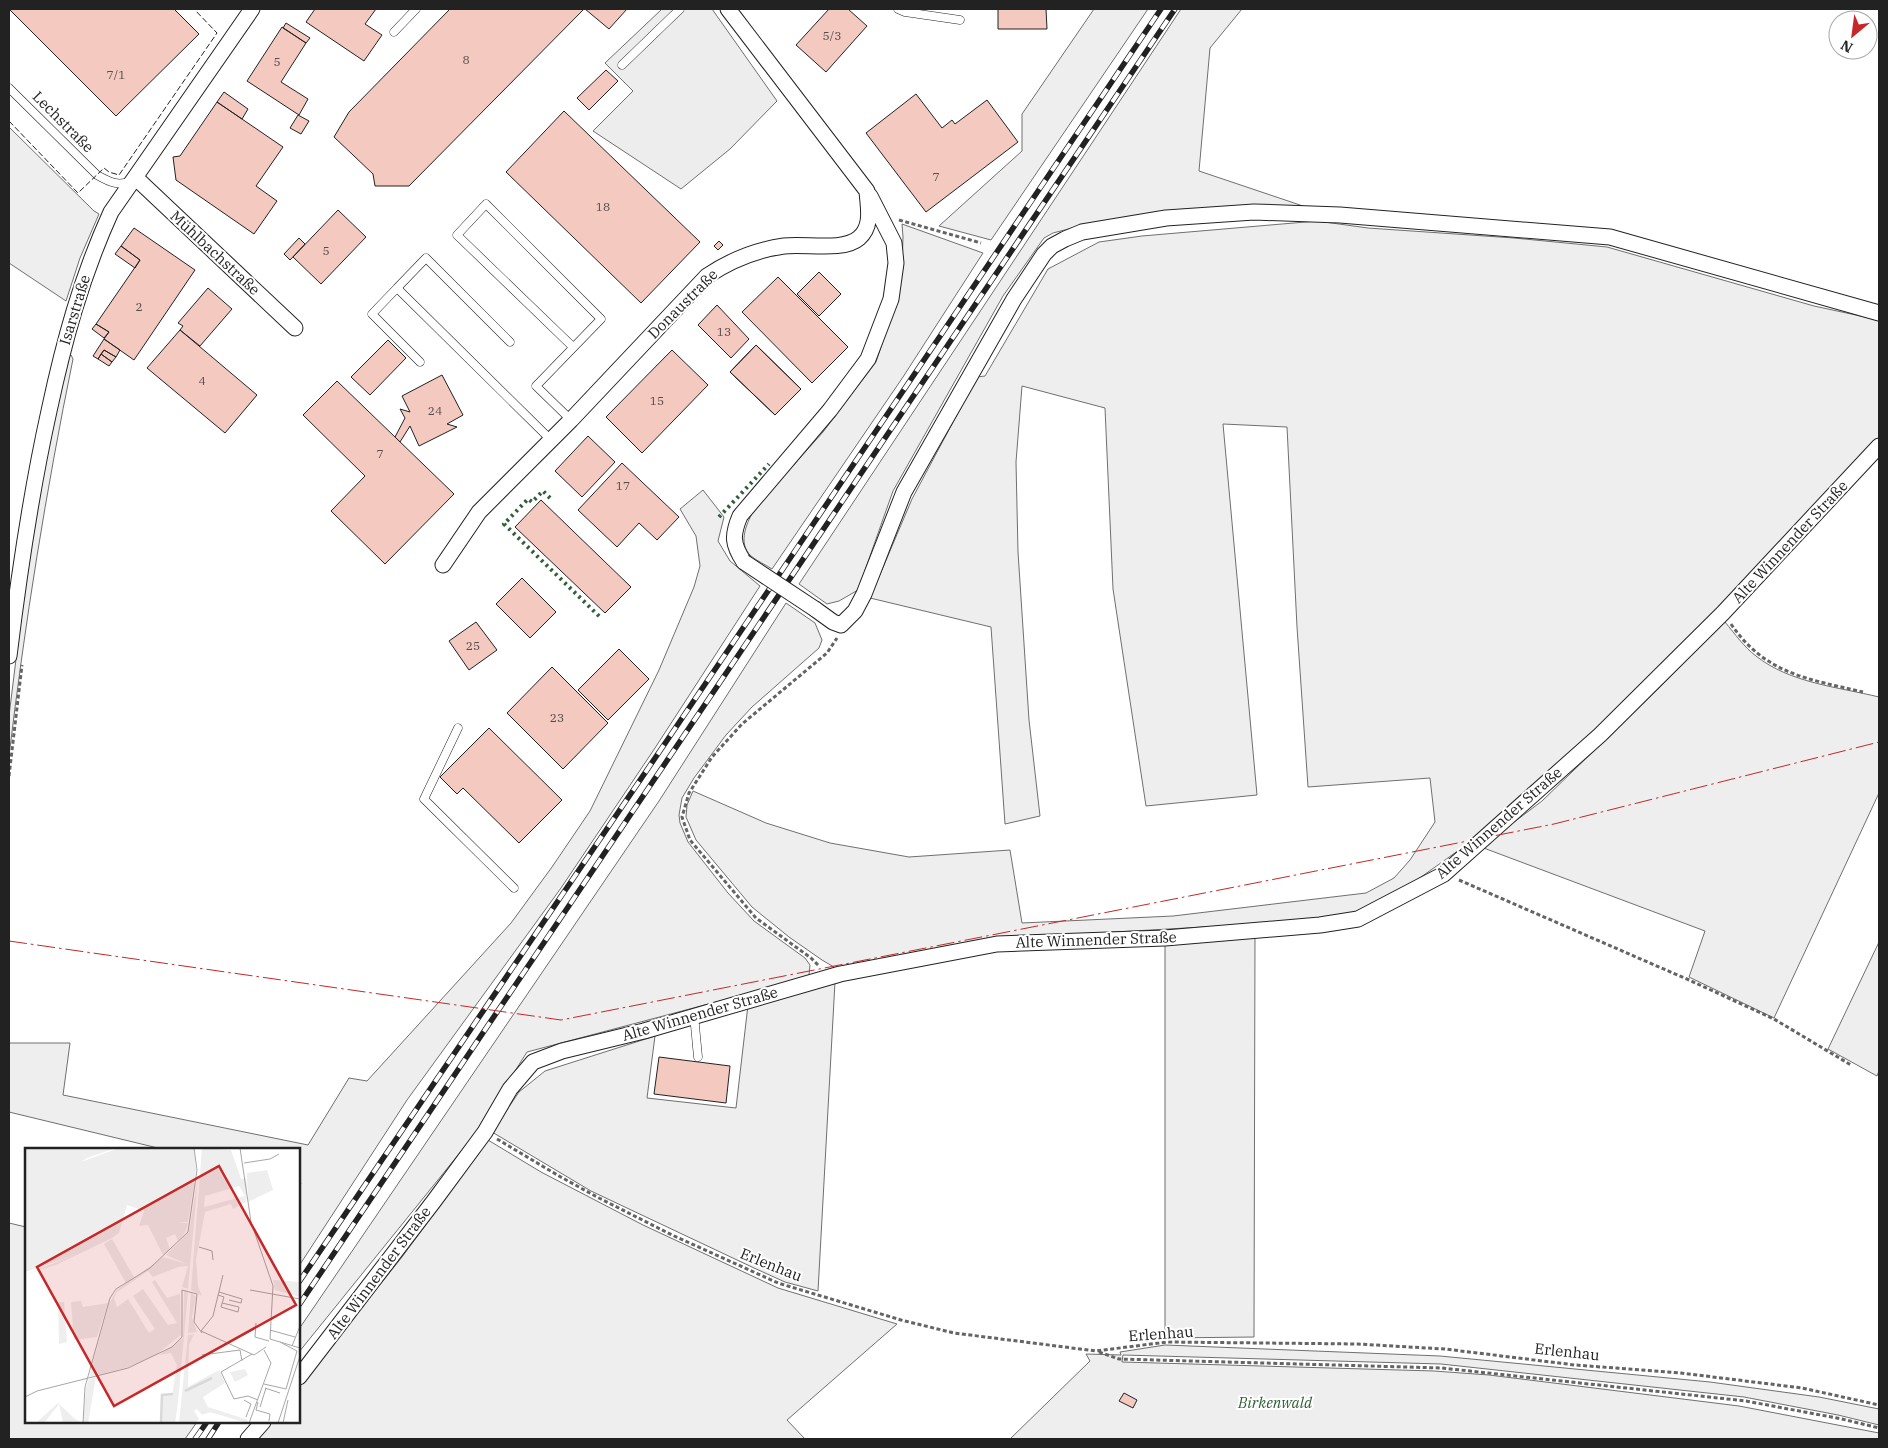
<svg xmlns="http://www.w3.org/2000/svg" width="1888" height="1448" font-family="'IBM Plex Serif',serif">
	<rect width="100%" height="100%" fill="#fff"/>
	<path fill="#eee" stroke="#6f6f6f" d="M1094,9H1148L991,240L939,226L1022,151V114Z
		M1181,9H1242L1210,48L1199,171L1306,207L1183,212L1072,228L1053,233L1044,238L1003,296L893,491L858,590L839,601L827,604L799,584Z
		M9,127L94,211L99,214L80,258L66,301L9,263Z
		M1317,221L1368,228L1514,238L1607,247L1814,306L1879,320V440L1650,679L1483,833L1414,882L1357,914L1256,924L1027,937L839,970L822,960L789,937L752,907L696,840L686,817L687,805L693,791L766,823L830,843L909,857L1010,850L1022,923L1173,916L1366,893L1394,878L1410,860L1435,822L1430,778L1308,787L1297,627L1287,427L1223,424L1257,795L1146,806L1113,589L1105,408L1022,386L1016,462L1018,552L1029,720L1040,816L1005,824L991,627L870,598L912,499L977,377L985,376L1048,269L1099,242L1142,236Z
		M902,224L983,253L903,377L772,569C766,565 757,561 751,556C737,543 747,522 755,508L823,432L876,362L894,308L902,270L903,237Z
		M71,355L73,359C46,491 25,622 9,756V716L29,554L43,475L68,357Z
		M703,490L724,517L718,541L730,561L760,586L655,748L561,888L407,1100L299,1266V1187L301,1183L299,1182V1149H162L9,1112V1043H70L63,1095L308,1145L349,1078L367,1081L511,923L552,867L590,811L659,670L694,587L700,566L696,536L680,509Z
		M786,603L815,623L822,640L819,648L752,707L726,735L694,778L682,798L679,815L680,823L688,842L728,893L754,921L805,958L810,965L809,975L803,979L527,1052L475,1134L299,1352V1329L659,801Z
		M1725,622C1735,634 1744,647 1756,656C1790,683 1838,687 1879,697V793L1774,1018L1689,977L1705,931L1481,847L1542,801L1663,684L1717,627Z
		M1255,931L1254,1337L1165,1338V938Z
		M1879,942V1071L1877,1076L1828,1049Z
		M835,982L818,1291L785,1282L754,1268L591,1191L492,1132L519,1092L545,1071L655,1036L647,1098L736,1108L748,1005Z
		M488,1140L541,1172L643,1225L778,1288L897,1324L787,1420L805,1439H257L271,1422H299V1386L402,1257Z
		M9,1223L26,1227V1422H197L185,1439H9Z
		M1165,1345L1440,1356L1710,1382L1819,1397L1879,1409V1425L1838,1415L1744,1397L1441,1364L1123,1355L1122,1362L1434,1371L1489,1375L1739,1406L1879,1433V1439H1010L1090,1361L1086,1354L1121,1355L1120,1352Z"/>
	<path fill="#ededed" stroke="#6f6f6f" d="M662,9H712L777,101L730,149L681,189L593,131L633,91L605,63Z"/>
	<path fill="#f3c9c0" stroke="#222" d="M9,9H174L199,34L116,116Z
		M315,9H376L365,24L382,35L364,61L306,22Z
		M450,9H584L409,186H375L373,174L334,137L349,112Z
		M585,9H627L609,29Z
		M829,9H848L867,26L826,72L796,45Z
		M998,9H1046L1047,29H998Z
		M286,23L310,38L306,43L283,28Z
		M282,27L306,43L281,82L308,99L299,115L247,81Z
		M606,70L618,81L589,110L577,98Z
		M224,92L248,109L242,119L217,102Z
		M916,94L942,128L952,120L955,124L987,100L1018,142L926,212L866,133Z
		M217,102L283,147L256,186L277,201L254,234L176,180L173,157L180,156Z
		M564,111L700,242L641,303L506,172Z
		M298,115L309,121L301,134L290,128Z
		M338,210L366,237L321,284L293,257Z
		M134,228L195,270L134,360L104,339L109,332L96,324L140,260L121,246Z
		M299,238L305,244L290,260L284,254Z
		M719,241L723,245L718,250L714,246Z
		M121,246L140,260L135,268L115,254Z
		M819,272L841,294L819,316L797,294Z
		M778,277L848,347L812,383L742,312Z
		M208,288L232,309L200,346L180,330L183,326L178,323Z
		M717,305L749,339L731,358L698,325Z
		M96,324L109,332L104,338L92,329Z
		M180,330L257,395L225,433L147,368Z
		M104,339L120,350L116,357L104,350L98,359L93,356Z
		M388,340L406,358L370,395L351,377Z
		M756,345L801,389L775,415L730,372Z
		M756,345L801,389L775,415L730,372Z
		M104,350L116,357L112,362L101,354Z
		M672,350L708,385L642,453L606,417Z
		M101,354L112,362L109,366L98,359Z
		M442,375L463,415L447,424L457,427L419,446L410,426L400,442L395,437L405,418L400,409L410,412L402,396Z
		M337,381L454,494L385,564L331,511L365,476L303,415Z
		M588,436L615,462L582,497L555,471Z
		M622,463L679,517L657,540L639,523L617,547L578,510Z
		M541,500L631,587L605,613L515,527Z
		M522,578L556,612L530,638L496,604Z
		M476,622L497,650L469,670L449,641Z
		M619,649L649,679L608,720L578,690Z
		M552,667L608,723L563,769L507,713Z
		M489,728L562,800L519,843L463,788L457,794L440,777Z
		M659,1057L730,1066L726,1103L654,1094Z
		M1124,1393L1137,1400L1133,1408L1119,1401Z"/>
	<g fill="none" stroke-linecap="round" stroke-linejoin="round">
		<defs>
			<path id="service" d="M898,9L905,12L960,20
				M394,32L416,9
				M622,65L680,9
				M9,88L97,175C108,181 118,187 130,181
				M397,288L372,314L420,362
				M510,342L426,258L397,288L551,440
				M571,420L536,386L601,319L486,204L457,235L573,347
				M458,728L424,799L514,888
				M694,1015L698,1057"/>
			<path id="minor" d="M136,178L295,328
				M744,562C732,544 732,535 740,516L830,410L868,359L891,299L896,263L894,243L870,196
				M443,565L479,512L571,420L707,276C731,260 755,250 784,246C804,243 843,252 859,238C873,226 868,207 867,191L728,9
				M815,609L833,622L841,625L855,611L864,594L904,492L1014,299L1044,254L1052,246L1065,239L1082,232L1166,218L1254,212L1340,215L1610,237L1879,313
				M9,656C19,574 31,492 49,411C64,341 81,278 111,212L252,9
				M299,1377L434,1201L485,1132L510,1089L533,1062L562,1051L644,1031L840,974L997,944L1165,938L1320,925L1358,919L1444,874L1600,735L1723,613L1879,446
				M248,1439L263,1422"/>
		</defs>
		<use href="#service" stroke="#222" stroke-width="9"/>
		<use href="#minor" stroke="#222" stroke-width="17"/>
		<path stroke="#646464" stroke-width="3" stroke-dasharray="4 2.5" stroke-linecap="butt" d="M899,220L981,243
			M1731,624C1765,674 1808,679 1863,692
			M9,776L22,665
			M1459,880L1689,980L1774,1019L1851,1065
			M818,965L811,958L756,918L690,840L682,817L689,793L712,757L742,724L827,653L837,638
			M497,1139L559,1176L599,1198L672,1235L778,1283L901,1320L954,1333L1096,1351L1167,1342L1358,1344L1445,1349L1575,1365L1681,1373L1802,1388L1879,1405
			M1099,1352L1119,1359L1442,1368L1746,1401L1842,1419L1879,1428"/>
		<use href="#service" stroke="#fff" stroke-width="8"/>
		<use href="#minor" stroke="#fff" stroke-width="15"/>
		<defs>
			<path id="rail" d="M299,1282L668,739L1161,9
				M299,1305L1175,9
				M195,1439L207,1422
				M208,1439L219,1422"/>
		</defs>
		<use href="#rail" stroke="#222" stroke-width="5.5"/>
		<use href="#rail" stroke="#fff" stroke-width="4" stroke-dasharray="11" stroke-linecap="butt"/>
		<defs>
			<path id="minor-bridge" d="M744,562L815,609"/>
		</defs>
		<use href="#minor-bridge" stroke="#222" stroke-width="17" stroke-linecap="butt"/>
		<use href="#minor-bridge" stroke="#fff" stroke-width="15"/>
		<path stroke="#2f5e38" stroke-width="4" stroke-dasharray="2.5 4" stroke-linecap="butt" d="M550,498L543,491L532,502L528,499L504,524L600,617
			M719,517L769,464"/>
		<path stroke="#222" stroke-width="1" stroke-dasharray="6 2.5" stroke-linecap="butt" d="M9,121L78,193L104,168L109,172L119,175L217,33L194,9"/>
		<path stroke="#c62828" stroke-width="1" stroke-dasharray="18 4 2.5 4" stroke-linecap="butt" d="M9,941L561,1020L1554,824L1879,742"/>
	</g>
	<g text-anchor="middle" stroke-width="4" stroke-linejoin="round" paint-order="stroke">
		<g font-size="12" fill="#564c4a">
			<text x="832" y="40">5/3</text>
			<text x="466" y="64">8</text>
			<text x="277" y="66">5</text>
			<text x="116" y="79">7/1</text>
			<text x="936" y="181">7</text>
			<text x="603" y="211">18</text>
			<text x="326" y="255">5</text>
			<text x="139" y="311">2</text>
			<text x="724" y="336">13</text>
			<text x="202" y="385">4</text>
			<text x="657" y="405">15</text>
			<text x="435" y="415">24</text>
			<text x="380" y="458">7</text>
			<text x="623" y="490">17</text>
			<text x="473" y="650">25</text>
			<text x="557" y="722">23</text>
		</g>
		<g font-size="15" fill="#222" stroke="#fff">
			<text transform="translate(63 122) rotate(45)" y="5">Lechstraße</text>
			<text transform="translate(215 253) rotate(43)" y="5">Mühlbachstraße</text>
			<text transform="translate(683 304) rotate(-45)" y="5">Donaustraße</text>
			<text transform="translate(75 310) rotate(-73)" y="5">Isarstraße</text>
			<text transform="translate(1790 542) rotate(-47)" y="5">Alte Winnender Straße</text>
			<text transform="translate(1499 823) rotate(-41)" y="5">Alte Winnender Straße</text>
			<text transform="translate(1096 940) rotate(-2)" y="5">Alte Winnender Straße</text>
			<text transform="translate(700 1014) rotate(-16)" y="5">Alte Winnender Straße</text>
			<text transform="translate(771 1265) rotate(22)" y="5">Erlenhau</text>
			<text transform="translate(379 1273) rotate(-53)" y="5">Alte Winnender Straße</text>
			<text transform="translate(1161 1334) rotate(-4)" y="5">Erlenhau</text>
			<text transform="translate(1567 1352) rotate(6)" y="5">Erlenhau</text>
		</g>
		<g font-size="15" font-style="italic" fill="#2f5e38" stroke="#fff">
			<text x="1275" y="1408">Birkenwald</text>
		</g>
	</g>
	<g transform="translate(25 1148)">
		<rect width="275" height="275" fill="#fff"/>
		<path d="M0,0H91L62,10L56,14L94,0H127L126,4L128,0H169L171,22L163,74H152L163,75L161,83L153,93L150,86L141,90L145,101L138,107L123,77L149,74L114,78L119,63L102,57L94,85L87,90L33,116L0,127L49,107L0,124ZM177,0L206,2L216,31L221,30L222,40L221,54L208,61L206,56L180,64L171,111L173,138L177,148L166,142ZM214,38L220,48L179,59L180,48ZM242,22L248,42L223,54L222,25ZM173,29L163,141L157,139L163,118L153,119L128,129L123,123L92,144L89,150L92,159L103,151L124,185L130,181L108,148L118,141L143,177L152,175L127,134L130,132L142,150L155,146L156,187L132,206L103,219L64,229L84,156L92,142L138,109L162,116L141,107L164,84ZM87,91L109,129L101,135L79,96ZM248,132L275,134V149L250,142ZM159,143L163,144L153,254L150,275H137L138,248L147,247L152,217L146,205L134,207L158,190ZM166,144L171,149L167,169L172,184L163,185ZM56,153L58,159L83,155L72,189L49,192L46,154ZM33,154H39L42,194L34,196ZM169,186L164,197L163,239L194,222L200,235L178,249L183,259L223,272L222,275L185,264L177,267L172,261L169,263L174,271L170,275H154L163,187ZM220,221L223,227L210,234L205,224ZM71,229L63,275H58L61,240L64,231ZM33,255L50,271L57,275H38L34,256L19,275H11Z" fill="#eee" fill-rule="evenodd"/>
		<path fill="none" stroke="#d9d9d9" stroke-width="2.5" d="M160,243L187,230M136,274L137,247L148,246"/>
		<path fill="none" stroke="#a7a7a7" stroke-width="1" d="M215,0L226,74L248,138L245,191M219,15L245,11L254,6M174,99L187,103L188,112M198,127L188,168L176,183L229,207L241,199M225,142L275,151M194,144L217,151L216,155L204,152M193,147L199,149L196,159L213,164L214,159L197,155M231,175L230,189L244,193M245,182L270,189M245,191L275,200M267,198L275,178M227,206L196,224L209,251L223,248L233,252M177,207L215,202L217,213M239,236L261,241L272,203L255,194M240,240L255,245M0,249L12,243L103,220L147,199L157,189V142L172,146L169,174L177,185M219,252L226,256L221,269M233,254L231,262L245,266L244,273M235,259L241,240M58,275L60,239L85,150L91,141L125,120L163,84L172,22L169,0M224,275L246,215L239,202M253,275L275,208M258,275L263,252"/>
		<path fill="#c62828" fill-opacity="0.15" stroke="#c62828" stroke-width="2.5" d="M194,18L271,157L89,258L12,119Z"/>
		<rect width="275" height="275" fill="none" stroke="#222" stroke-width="2.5"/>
	</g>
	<rect width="1888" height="1448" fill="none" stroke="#222222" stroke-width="20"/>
	<g transform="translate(1853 35) rotate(209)"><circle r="24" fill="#ffffff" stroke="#a7a7a7"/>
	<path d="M0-4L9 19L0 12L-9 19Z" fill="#c62828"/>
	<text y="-8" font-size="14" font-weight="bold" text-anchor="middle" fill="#222222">N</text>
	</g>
</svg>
